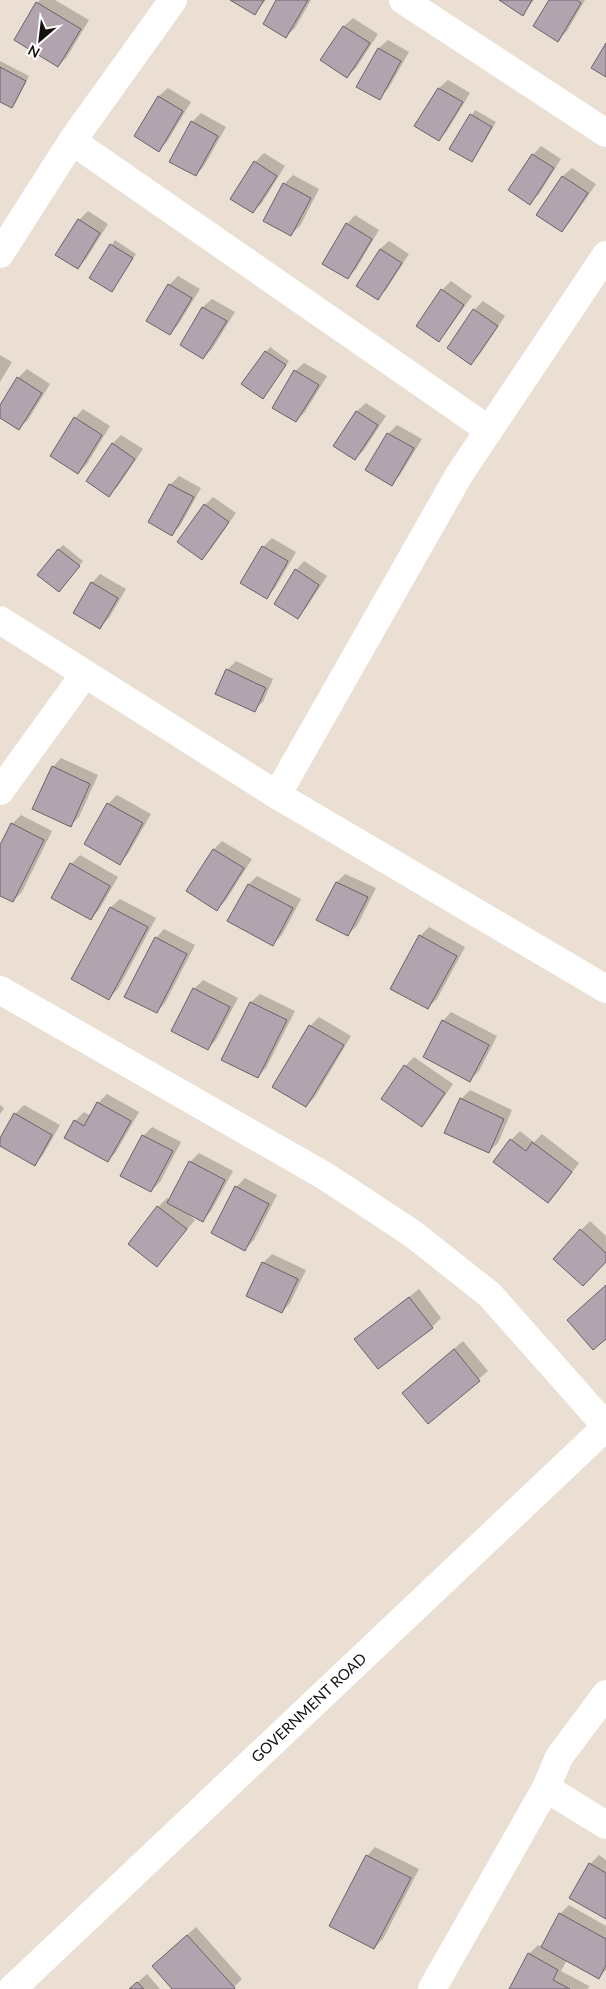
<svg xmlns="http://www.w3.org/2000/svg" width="606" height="1989" font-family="Lato,sans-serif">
	<rect width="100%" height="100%" fill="#eadfd2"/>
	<path fill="#0003" d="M40,0H55L89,20L67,57L58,66L37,3Z
		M232,0H266L254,13Z
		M277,0H311L295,28L286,36Z
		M500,0H534L522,14Z
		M550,0H585L567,31L558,40Z
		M353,18L378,34L356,68L347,77L322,60L344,26Z
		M388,40L409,52L388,89L379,98L358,86L379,48Z
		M0,61L29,76L16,102L12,107L0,101Z
		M448,80L470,93L447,131L439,140L416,126L439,88Z
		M168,88L191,102L167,142L158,150L135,136L159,96Z
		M475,110L496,122L476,156L472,160L451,149Z
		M201,113L226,127L204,166L196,175L171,161L192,122Z
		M541,146L561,159L539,194L530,203L533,155Z
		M264,153L285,166L262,203L253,212L232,198L255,162Z
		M572,168L596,184L570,222L561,231L538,215L563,176Z
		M293,175L319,189L300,226L291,234L284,184Z
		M88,211L108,224L86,259L78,268L79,220Z
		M355,215L379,230L356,269L347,278V224Z
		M115,240L136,254L112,290L90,277Z
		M389,241L409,254L386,290L377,299L380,249Z
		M178,276L200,289L178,325L170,334L169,285Z
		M451,281L472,296L447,331L439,340L442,290Z
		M212,299L235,312L212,349L203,358L181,345L203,307Z
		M483,301L505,316L480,354L471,363L474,310Z
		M270,347L289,361L267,393L266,352Z
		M0,355L12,362L0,382Z
		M304,363L327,376L305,412L296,421L295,371Z
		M27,369L50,384L28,420L19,428L0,416V407L18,378Z
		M366,403L386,416L364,450L355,459L335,446L357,411Z
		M83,409L110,426L87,464L78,473L75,418Z
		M397,425L422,439L400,475L392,484L388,434Z
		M121,435L143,449L118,486L109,495L113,443Z
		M179,476L201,488L180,526L172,534L150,522L170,485Z
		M213,497L236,513L211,549L202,558L205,505Z
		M272,538L296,552L275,588L267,597L263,547Z
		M63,545L83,561L63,586L58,550Z
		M304,561L327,576L306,608L298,617L296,570Z
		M100,574L126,589L109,618L100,627L92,583Z
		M236,661L273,679L263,702L254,710L227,670Z
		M61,758L98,775L79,817L71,825L53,767Z
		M117,795L151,814L128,854L120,863L108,804Z
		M21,815L52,831L22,892L13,901L0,894V848L12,824Z
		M222,841L252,859L226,900L217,909L188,891L214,849Z
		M80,855L118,877L99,910L90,919L71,864Z
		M345,874L376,888L357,926L348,934L337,882Z
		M257,876L301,899L282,935L273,944L249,884Z
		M120,899L156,918L118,989L109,998L73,978L111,907Z
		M429,927L465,947L437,999L428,1007L392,988L420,936Z
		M164,929L195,945L165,1003L157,1012L156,938Z
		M203,980L238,998L216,1040L207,1049L194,989Z
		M260,994L295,1011L266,1068L257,1077L222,1059L251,1002Z
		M451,1012L497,1036L479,1071L470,1080L443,1021Z
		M319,1017L351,1036L315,1097L306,1106L274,1087L310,1026Z
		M414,1057L453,1084L430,1117L422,1125L383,1098L405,1066Z
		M470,1090L512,1110L498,1143L489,1151L461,1099Z
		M107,1094L139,1112L116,1152L108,1161L75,1121L84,1112L91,1116L98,1103Z
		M0,1105L4,1108L0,1114Z
		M24,1105L60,1125L43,1155L35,1164L0,1144V1140L15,1114Z
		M152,1127L181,1142L160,1182L151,1191L143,1136Z
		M520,1131L534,1142L542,1134L579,1163L557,1193L548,1202L511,1140Z
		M199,1153L233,1171L211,1211L203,1220L185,1212L195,1220L157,1265L158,1207L167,1198L170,1200L190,1162Z
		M245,1178L277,1195L254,1240L245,1249L236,1187Z
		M590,1221L606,1236V1261L554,1258Z
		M272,1254L306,1270L290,1303L282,1312L263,1263Z
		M419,1289L441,1318L432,1327L378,1368L356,1339Z
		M463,1341L488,1371L428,1422L403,1393Z
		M375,1847L419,1869L383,1939L374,1948L367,1856Z
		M599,1855L606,1860V1918L590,1864Z
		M569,1905L606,1926V1970L599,1977L567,1960L561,1971L589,1986L588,1989H510L529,1954L538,1945L542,1947L560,1914Z
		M196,1927L242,1979L232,1989H174L162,1957Z
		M147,1974L160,1989H130Z"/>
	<path fill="#b2a4ae" stroke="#6d616a" d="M230,0H264L255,15Z
		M276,0H308L286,38L263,24Z
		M499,0H532L523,16Z
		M549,0H577L581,3L558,42L533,26Z
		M36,2L81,29L58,67L14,40Z
		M343,26L370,43L347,78L320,60Z
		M606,43V77L591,68Z
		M378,48L401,61L380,100L356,87Z
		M0,67L26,81L12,108L0,102Z
		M438,88L463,102L439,141L414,126Z
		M158,96L183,111L159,152L134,136Z
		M470,114L492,127L472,162L449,149Z
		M191,121L218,136L196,176L169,162Z
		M532,154L554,168L530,205L508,190Z
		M254,161L277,176L253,213L230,199Z
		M562,176L588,193L562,232L536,215Z
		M283,183L311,198L291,236L263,221Z
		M78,219L100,233L78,269L55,255Z
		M346,223L372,239L348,279L322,264Z
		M110,244L133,258L112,292L89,278Z
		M380,249L402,263L378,300L356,286Z
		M168,284L192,298L170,335L146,321Z
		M441,289L464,305L439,342L416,326Z
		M202,307L227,321L203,359L180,345Z
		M473,309L498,326L471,365L447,348Z
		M265,351L286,365L263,399L241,384Z
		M294,370L319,385L296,422L272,408Z
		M17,377L42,393L19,430L0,418V405Z
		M356,411L378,425L355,460L333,446Z
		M74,417L102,435L78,474L50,456Z
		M387,433L414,448L392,486L365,470Z
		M112,443L135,459L109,497L86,481Z
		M169,484L194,497L172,536L148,522Z
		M204,504L229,522L202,560L177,542Z
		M262,546L288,561L267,599L240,583Z
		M58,549L80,566L59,592L37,575Z
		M295,569L319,585L298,619L274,604Z
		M91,582L118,598L100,629L73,613Z
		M226,669L266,688L255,712L215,694Z
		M52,766L90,784L71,827L32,809Z
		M107,803L143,823L120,865L84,844Z
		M11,823L44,840L13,902L0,896V845Z
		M213,849L244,868L217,911L186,891Z
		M70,863L110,886L91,920L51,898Z
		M336,882L368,897L348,936L316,920Z
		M248,884L293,908L273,946L227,921Z
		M110,907L148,927L109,1000L71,979Z
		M419,935L457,956L428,1009L390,989Z
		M155,937L187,954L157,1013L124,997Z
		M193,988L230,1007L208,1050L171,1031Z
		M250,1002L287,1020L258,1078L221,1060Z
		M442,1020L489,1045L470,1082L423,1057Z
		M309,1025L344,1045L306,1107L272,1087Z
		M404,1065L445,1093L422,1127L381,1099Z
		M460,1098L504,1119L489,1153L444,1133Z
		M97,1102L131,1121L108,1162L64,1138L74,1120L84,1126Z
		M14,1113L52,1135L35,1166L0,1146V1138Z
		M142,1135L173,1151L151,1192L120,1176Z
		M510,1139L526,1151L532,1142L572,1172L548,1203L493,1162Z
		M189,1161L225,1180L203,1222L167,1203Z
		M235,1186L269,1204L245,1251L211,1233Z
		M157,1206L187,1229L157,1267L128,1244Z
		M580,1229L606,1253V1262L583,1286L553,1259Z
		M262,1262L298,1279L282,1313L246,1296Z
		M606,1285V1339L593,1350L567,1320Z
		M409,1297L433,1328L378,1369L354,1339Z
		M454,1349L480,1381L428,1424L402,1393Z
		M366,1855L411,1878L374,1949L329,1926Z
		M589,1863L606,1873V1919L569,1898Z
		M559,1913L606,1939V1965L599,1979L541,1947Z
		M187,1935L235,1988L234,1989H172L152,1966Z
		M528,1953L558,1970L553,1980L570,1989H509Z
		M137,1982L144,1989H129Z"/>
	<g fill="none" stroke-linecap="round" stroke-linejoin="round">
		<g stroke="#fff" stroke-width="28">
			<path d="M403,0L606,133"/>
			<path d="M72,141L489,430"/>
			<path d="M0,254L72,141L173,0"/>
			<path d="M0,620L277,795L606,989"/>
			<path d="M0,791L84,675"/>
			<path d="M277,795L459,475L606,255"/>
			<path d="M0,990L325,1176L413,1234L490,1295L606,1426"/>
			<path d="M546,1788L606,1825"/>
			<path id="s1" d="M12,1989L606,1427"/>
			<path d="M432,1989L546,1788L559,1757L606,1694"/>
		</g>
	</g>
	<g text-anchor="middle" stroke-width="4.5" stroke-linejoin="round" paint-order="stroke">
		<g font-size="15" fill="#15120d" stroke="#fff">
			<text dy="5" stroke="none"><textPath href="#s1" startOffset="409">GOVERNMENT ROAD</textPath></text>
		</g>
	</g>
	<g transform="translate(40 40) rotate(208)" stroke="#ffffff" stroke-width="4" paint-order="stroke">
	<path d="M0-4L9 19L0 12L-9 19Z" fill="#15120d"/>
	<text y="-8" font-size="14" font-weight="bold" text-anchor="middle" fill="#15120d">N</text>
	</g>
</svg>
